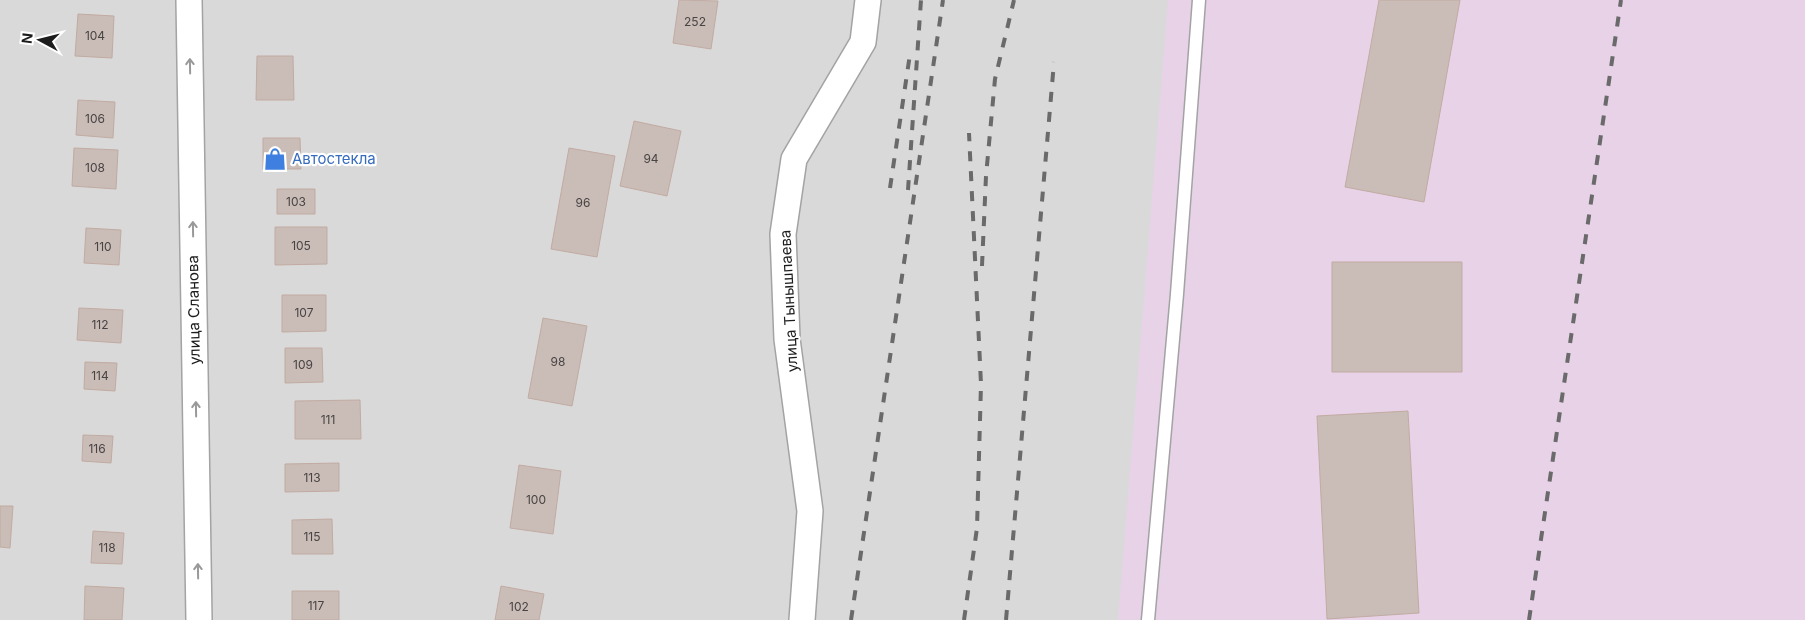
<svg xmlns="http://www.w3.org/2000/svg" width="1805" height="620" font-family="Inter,sans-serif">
	<rect width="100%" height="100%" fill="#eee8e1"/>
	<path fill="#dad9d9" d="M0,0H1805V620H0Z"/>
	<path fill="#e8d2e8" d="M1168,0H1805V620H1118Z"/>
	<path fill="#cabcb7" stroke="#c1aba2" d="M679,0L718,1L711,49L673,43Z
		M1379,0H1460L1424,202L1345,187Z
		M78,14L114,16L112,58L75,56Z
		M257,56H293L294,100H256Z
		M78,100L115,102L113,138L76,135Z
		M634,121L681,131L667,196L620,186Z
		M263,138H300L301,169H263Z
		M74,148L118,150L116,189L72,186Z
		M569,148L615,156L597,257L551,249Z
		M277,189H315V214H277Z
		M275,227H327V264L275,265Z
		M86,228L121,230L119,265L84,263Z
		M1332,262H1462V372H1332Z
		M282,295H326V331L282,332Z
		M79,308L123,310L121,343L77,340Z
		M543,318L587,326L572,406L528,398Z
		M285,348H322L323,382L285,383Z
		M85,362L117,363L115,391L84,389Z
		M360,400L361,439H295V401Z
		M1408,411L1419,613L1327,619L1317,416Z
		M83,435L113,436L111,463L82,461Z
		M339,463V491L285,492V464Z
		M519,465L561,471L553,534L510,528Z
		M0,506H13L10,548L0,547Z
		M332,519L333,554H292V520Z
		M93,531L124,533L122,564L91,563Z
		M85,586L124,588L122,620H84Z
		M501,586L544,594L539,620H495Z
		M292,591H339V620H292Z"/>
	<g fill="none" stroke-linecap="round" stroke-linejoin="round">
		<defs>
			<path id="service" d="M1148,620L1177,294L1199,0"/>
			<path id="minor" d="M189,0L199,620
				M802,620L810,511L787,339L783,234L794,159L863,42L868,0"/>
		</defs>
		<use href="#service" stroke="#a3a3a3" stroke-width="15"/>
		<use href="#minor" stroke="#a3a3a3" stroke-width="28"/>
		<use href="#service" stroke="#fff" stroke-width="12"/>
		<use href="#minor" stroke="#fff" stroke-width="25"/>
		<path stroke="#6a6a6a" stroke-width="4" stroke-dasharray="10 10" stroke-linecap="butt" d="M890,188L910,54
			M908,190L921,0
			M982,266L986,176L995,79L1014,0
			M851,620L943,0
			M964,620L977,528L981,384L969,133
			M1006,620L1054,62
			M1529,620L1621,0"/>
	</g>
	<defs><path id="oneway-shaft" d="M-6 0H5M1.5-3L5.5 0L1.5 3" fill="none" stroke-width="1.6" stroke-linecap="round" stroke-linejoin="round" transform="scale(1.25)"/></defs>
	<g stroke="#999">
		<use href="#oneway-shaft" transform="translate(190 66) rotate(-91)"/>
		<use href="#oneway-shaft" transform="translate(193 229) rotate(-91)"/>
		<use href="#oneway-shaft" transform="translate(196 409) rotate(-91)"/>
		<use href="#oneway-shaft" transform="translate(198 571) rotate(-91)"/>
	</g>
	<defs>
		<symbol id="shop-bare" viewBox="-9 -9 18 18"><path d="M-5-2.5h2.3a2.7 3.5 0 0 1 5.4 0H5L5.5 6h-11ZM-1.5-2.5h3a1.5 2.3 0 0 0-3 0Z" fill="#3f7fe0" stroke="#fff" stroke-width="2.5" paint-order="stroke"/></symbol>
	</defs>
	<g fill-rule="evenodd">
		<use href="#shop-bare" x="259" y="143" width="32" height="32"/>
	</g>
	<g text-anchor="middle" stroke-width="4.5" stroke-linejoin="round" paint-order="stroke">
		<g font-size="12" fill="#484443">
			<text x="695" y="26">252</text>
			<text x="95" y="40">104</text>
			<text x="95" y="123">106</text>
			<text x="651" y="163">94</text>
			<text x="95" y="172">108</text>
			<text x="296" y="206">103</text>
			<text x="583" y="207">96</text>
			<text x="301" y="250">105</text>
			<text x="103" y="251">110</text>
			<text x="304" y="317">107</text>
			<text x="100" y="329">112</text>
			<text x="558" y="366">98</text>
			<text x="303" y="369">109</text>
			<text x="100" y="380">114</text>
			<text x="328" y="424">111</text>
			<text x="97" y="453">116</text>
			<text x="312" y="482">113</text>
			<text x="536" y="504">100</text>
			<text x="312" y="541">115</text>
			<text x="107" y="552">118</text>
			<text x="316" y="610">117</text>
			<text x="519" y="611">102</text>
		</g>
		<g font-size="15" fill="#366cbe" stroke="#fff" text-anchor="start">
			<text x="292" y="164">Автостекла</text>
		</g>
		<g font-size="15" fill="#1c1c1c" stroke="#fff">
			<text transform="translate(789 301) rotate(-93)" y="5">улица Тынышпаева</text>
			<text transform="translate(194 310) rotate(-91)" y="5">улица Сланова</text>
		</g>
	</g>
	<g transform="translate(40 40) rotate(277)" stroke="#ffffff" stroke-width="4" paint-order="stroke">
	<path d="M0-4L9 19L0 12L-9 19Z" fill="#1c1c1c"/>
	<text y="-8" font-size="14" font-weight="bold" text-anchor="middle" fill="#1c1c1c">N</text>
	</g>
</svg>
